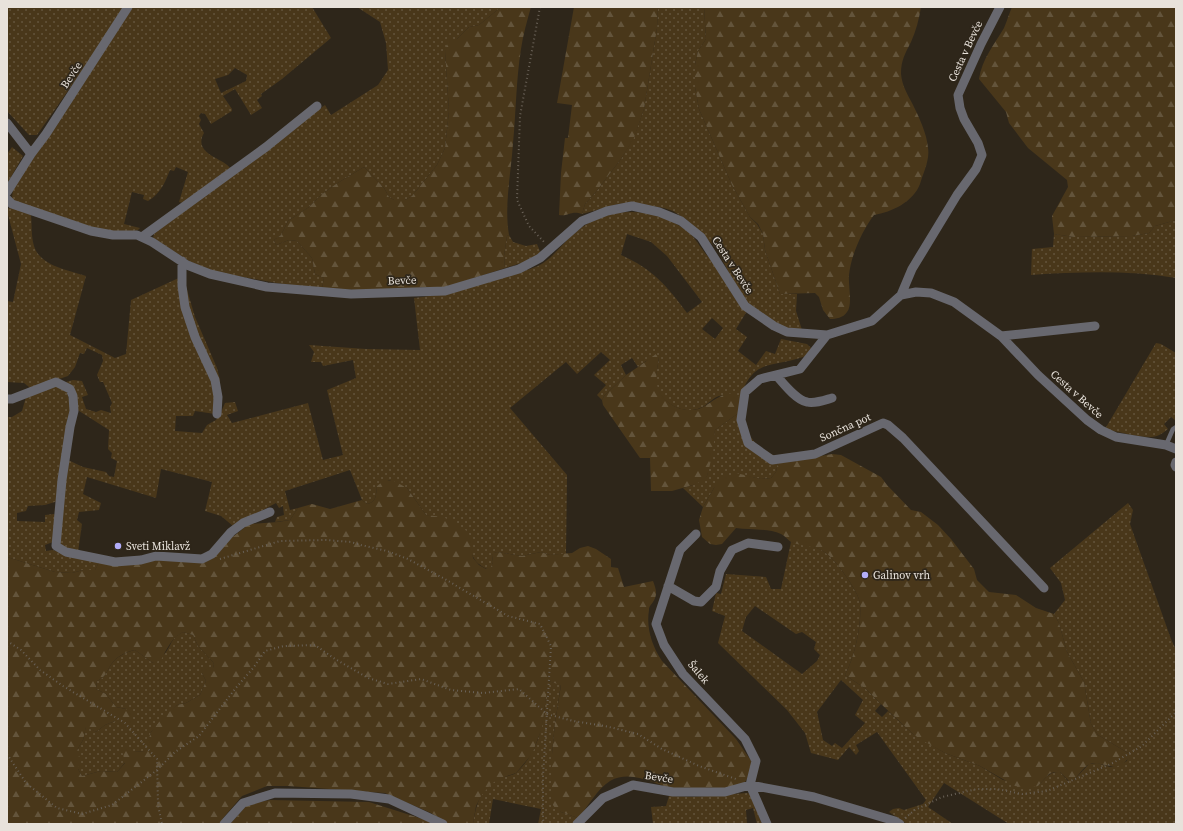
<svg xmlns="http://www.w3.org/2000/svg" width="1183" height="831" font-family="'Source Serif 4',serif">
	<defs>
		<pattern id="grass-dots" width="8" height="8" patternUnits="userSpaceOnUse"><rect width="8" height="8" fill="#49371a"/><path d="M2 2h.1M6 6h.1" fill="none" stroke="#63543b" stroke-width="1.8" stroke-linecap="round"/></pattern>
		<pattern id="forest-firs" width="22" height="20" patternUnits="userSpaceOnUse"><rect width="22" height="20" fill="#49371a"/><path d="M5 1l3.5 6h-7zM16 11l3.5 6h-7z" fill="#63543b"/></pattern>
	</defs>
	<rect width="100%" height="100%" fill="#2e261a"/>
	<path fill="url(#grass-dots)" fill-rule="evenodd" d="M7,7H124L105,38L37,135H29L7,111Z
		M133,7H312L331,38L282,79L261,94L262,96L257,100L262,108L251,115L235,89L223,96L232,109V111L211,124L205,114L201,113L199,116L201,120L199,124L204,133C192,154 224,158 230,168L183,203L179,202L188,172L176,167L174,171L170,170C165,183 160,194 148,201L143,199L144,195L132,192L124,224L140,228L138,230L129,232L97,230L16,202L12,198L13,189ZM235,68L247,75L246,81L221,93L215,79L228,75Z
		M357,7H501L479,25L469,27L445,51L449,111L445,148L437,165L412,196L405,200H394L389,197L384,188L364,167L336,184L321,195L309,207L288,221L281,235L274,240L276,245L289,240L297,241L312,258L315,274L324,278L322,288L283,284L214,272L189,261L153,238L154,234L161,228L325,105L331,115L378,85L388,70L386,43L380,22Z
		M658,7H704L706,39L698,51L695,65V87L699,109L732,185L750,217L757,224L763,234L765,250L780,294H797L796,311L802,330L787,328L768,319L747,302L736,287L717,249L701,233L687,220L673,211L664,208L632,203L618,204L582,214L585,204L595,193L621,159L634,137L644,109L657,28Z
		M12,147L23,156L7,184V154Z
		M12,207L31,215C32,225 31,236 34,246C40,266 68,270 86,276L70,335L115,358L126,354L131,300L183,276L195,317L217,368L220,380V394L215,414L195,411L193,416H176L175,431L202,433L207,425L216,420L222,410L225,403L235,402L238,411L227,415L232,423L308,403L323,460L343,455L327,390L356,378L353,360L323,366L321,362H311L314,352L309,345L366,349L420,350L414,298C442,295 468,287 494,280C508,275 524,272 538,266C554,258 562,243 576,232C606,206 650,206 683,228C693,234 698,244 705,253C710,259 715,265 720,272C728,287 734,300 747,311L736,329L747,337L738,351L756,365L766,351L775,354L781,339L807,344L811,348L809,354L803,357C770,368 753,358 740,398C734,397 725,395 719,396C712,398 707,406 700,408C683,415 661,403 656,385C655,377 658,365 659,357L646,361L638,367L632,358L621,365L626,375L604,396L602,400L597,395L606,385L594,375L610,360L601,352L577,374L566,362L510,408L567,475L566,554L550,555L541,552L522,556L497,552L494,553L492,555L493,562L491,568L487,569C477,564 473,560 471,550L430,516L426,515L407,488L389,480L377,486C376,494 377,502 367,504L362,500L350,470L285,491L290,510L298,508L290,520L275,522L277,517L284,515L283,506L279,508L276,503L233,526L221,516L205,511L212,482L161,469L156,498L87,477L83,494L101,503L99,510L79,512L77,520L82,524L78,552L64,548L59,541L68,460L83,467L106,472L109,476L114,477L117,461L111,458L112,453L108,449L109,430L76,409L66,382L73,380L82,381L88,395L82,397L86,409L96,412L101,410L111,413L110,407L112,403L103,382H100L97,375L103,361L102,355L87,348L84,354L80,353L75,367L68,376L29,389V387L24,383L7,382V301L13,302L21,264L7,211V209ZM627,234L651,242L667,256L702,302L687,313C667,286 653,269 621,255ZM712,318L723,328L715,339L702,329Z
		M1176,220V278C1128,270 1079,272 1031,275L1032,249L1053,247L1054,234L1074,237L1132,236L1149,233L1155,226Z
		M509,235L513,242L526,246L537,244L541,254L528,261L505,268L504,256L507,236Z
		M1156,343L1161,344L1176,353V421L1171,417L1164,424L1168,429C1163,433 1158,437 1151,437C1137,437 1119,432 1105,429Z
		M60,386L67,390L71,410L67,421L65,436L58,501L45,505L28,506L26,511L17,513V521L45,522V515L54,514L57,516L53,542L45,545L46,551L52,550L99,562L95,570H83L72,573L55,572L7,557V417H12L22,411L26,397L40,390Z
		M740,412C750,436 752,448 779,457L776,472L771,478L761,479L736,474L714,488L703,507L683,488L693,485L707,476L715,430Z
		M1128,503L1133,510L1130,524L1171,639L1176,650V824H1009L944,783L928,807L953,824H907L889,812L893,809L899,808L904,810L923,804L926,800L877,732L856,745L859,751L856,755L849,747L838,760L811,753L805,733L787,710L718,643L725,616L712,611L716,593L721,594L726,574L766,577L771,589H781L791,542C802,544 817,546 826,553C835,559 859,592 860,603C862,624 855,656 845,675L866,689L881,704L875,711L882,717L888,711L913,734L945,753L980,766L1003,780L1038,786C1045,779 1049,771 1060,772L1068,781H1073L1089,764L1097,763L1110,767L1119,765L1127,761L1128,753L1098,735L1091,724L1084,682L1067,652L1059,623L1054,614L1065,600L1061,583L1050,568ZM755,606L796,634L802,632L816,642L814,649L820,655L817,661L802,674L742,631L746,617ZM841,680L863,700L855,715L865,723L842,748L835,743L832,746L823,740L817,712Z
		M183,632L193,635L198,646L213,662L214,664L213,668L202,673L206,681L200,695L186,703L177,705L151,732L146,751L134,752L117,772L101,771L82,776L78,769L77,750L83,740L86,726L96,732L105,725L115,721L126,709L116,707L106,694L96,689L97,681C108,676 106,670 113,662C119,655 127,652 135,650L153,663C157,659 163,656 166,652C173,642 171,638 183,632Z
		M547,681L561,684L555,723L552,754V804L561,812L578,818L572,824H538L541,809L493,799L489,824H473C476,806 480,786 500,778C505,776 513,776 517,772C543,747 544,716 547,681Z
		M747,793L750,794L762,824H757L753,808L746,810L747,824H653L651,807L666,806L669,796L693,797Z"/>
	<path fill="url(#forest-firs)" fill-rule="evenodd" d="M501,7H531C527,21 523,35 521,49C516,80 516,112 513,143C511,174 504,205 509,235L507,236L504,256L505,268L447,287L357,290L322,288L324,278L315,274L312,258L297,241L289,240L276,245L274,240L281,235L288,221L309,207L321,195L336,184L364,167L384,188L389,197L394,200H405L412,196L437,165L445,148L449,111L445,51L448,41L457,39L469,27L479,25Z
		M574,7H658L657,28L644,109L634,138L621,159L595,193L585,204L582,214C571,210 568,217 559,215L561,173L565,138H568L572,105L557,103Z
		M704,7H921C919,19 916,31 911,42C905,54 901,60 901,74C902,86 908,95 913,105C919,117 927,134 928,148C930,160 923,173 920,184C913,202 892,212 874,215C862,231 851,255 849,275C848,285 853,305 847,312C843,318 836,319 830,319L823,310L819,297L815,293L780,294L765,250L763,234L758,224L750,217L732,185L699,109L695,87V65L698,51L706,39Z
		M1012,7H1176V220L1155,226L1149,233L1132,236L1074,237L1054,234L1052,216L1068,187L1067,180L1028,148L1009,123L1006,112L979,79C982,59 994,45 1004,28C1007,21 1009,14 1012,7Z
		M656,354L659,357C658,365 655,377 657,385C661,403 683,415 701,408C713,402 720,393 735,393L740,398V412L715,430L713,453L707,476L702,481L693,485L672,491H651L650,458H640L603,405L602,400L604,396L626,375L638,367Z
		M832,454L841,455L881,477L887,485L911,510L921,512L938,525L951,539L974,569L977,580L989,592L1016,595L1036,608L1054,614L1059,623L1067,652L1084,682L1091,724L1098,735L1128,753L1129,757C1116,777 1100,758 1088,765C1083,768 1078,776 1073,781H1069L1060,772H1054L1049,774L1038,786L1028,788L1015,786L980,766L945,753L920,739L913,734L881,704L866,689L845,675C855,656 862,624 860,603C859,592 835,559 826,553C816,545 802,547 791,542C788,540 785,536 781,534C768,528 750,530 736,528L722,544L716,545L710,544L702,537L699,520L703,507L714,488L722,478L736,473L761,479L771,478L776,472L779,457L799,460Z
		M385,480L394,481L407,488L426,515L443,517L457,524L468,532L471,538L473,558L479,565L486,569L491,567L493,562L492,555L493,553L497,552L522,556L541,552L550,555L560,554L572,553L580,548L588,546L596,549L611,559V567L618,568L624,587L653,581C656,589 658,594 653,602C651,605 649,606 649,610C646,628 652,646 662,661L736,739L752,762C750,771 749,781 740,786C734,789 683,791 675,789C654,785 632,769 610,781C597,789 588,807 578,818L561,812L556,809L552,804V754L555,723L561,685L548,681L542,728L532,754L516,773L499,779L491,784L481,796L476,806L473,824H449L431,813L385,793L288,786H267L242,796L223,818L220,824H7V557L55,572L72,573L83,570H95L99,562L160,558L200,563L249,524L278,522L290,520L298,508L312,504L330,509L362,500L367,504C377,502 376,494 377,486ZM183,632L193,635L198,646L213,662L214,664L213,668L203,667L202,673L206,681L200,695L186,703L177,705L163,717L151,732L145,751L134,752L129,747L122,750L125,763L117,772L101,771L82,776L78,769L81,761L77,750L83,740L86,727L96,732L105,725L115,721L124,730L131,724L132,714L126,709L116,707L106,694L96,689L97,681C108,676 106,670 113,662C119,655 126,652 135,650L153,663L161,660C167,649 171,638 183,632Z
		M270,800L369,802L429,821L434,824H230L248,804Z"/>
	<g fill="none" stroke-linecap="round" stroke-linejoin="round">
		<path stroke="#696157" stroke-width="2" stroke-dasharray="1 3" stroke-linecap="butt" d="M540,7L520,116L517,200L529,226L545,243
			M220,559L280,541L326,540L351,542L361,545L387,551L408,559L443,578L508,616L540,624L551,646L543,776V819L544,824
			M7,641L21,650L40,670L63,686L125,723L157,759L158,805L162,824
			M7,754L26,783L57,808L82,814L112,805L157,770L175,752L199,736L235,689L254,667L265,651L284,646L315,645L335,659L368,678L388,684L421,679L451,690L483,693L519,689L547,714L573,721L605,726L638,734L662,749L699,766L736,779
			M905,818L915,810L942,797L977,789H997L1022,794L1047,791L1113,763L1142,746L1176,712"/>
		<path stroke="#68686f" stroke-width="4.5" d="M1166,445L1173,429L1176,427"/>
		<path stroke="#68686f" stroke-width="9" d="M7,123L31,154
			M7,192L31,154L46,134L128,7
			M7,199L12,204L91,231L113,235H137L152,242L187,265L210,274L267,287L351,294L445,291L519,269L540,258L582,221L607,211L632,206L659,212L681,221L701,237L745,306L774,326L787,332L827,335L872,321L901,295L916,292L931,293L954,302L1001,336L1038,375L1087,420L1101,430L1116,437L1166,445L1176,449
			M142,237L266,147L317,106
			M182,261V286L185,307L195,337L215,380L218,397L217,414
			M901,295L912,269L957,195L976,169L982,155L978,143L964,119L960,108L958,95L981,44L1000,7
			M827,335L800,369L760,379L745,392L741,420L748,443L772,460L815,454L883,423L888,425L903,438L1044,588
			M1001,336L1095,326
			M776,375C783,383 796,400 807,402C815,404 825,400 832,398
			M7,399H12L56,382L70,389L73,396L74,411L70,427L62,480L56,546L66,552L115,562L141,560L156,556L202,559L212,554L231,532L243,523L270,512
			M1176,462L1175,465L1176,467
			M696,534L680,550L656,624L664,645L683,674L745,739L756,761L750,785L767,824
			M668,586L694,601L701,602L716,587L720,571L732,550L748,543L778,547
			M224,824L243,803L275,793L351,794L389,799L443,824
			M577,824L603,798L633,785L673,792H725L750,785L814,797L895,821L900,824"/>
	</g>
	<g fill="#b2adf9" stroke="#2e261a" stroke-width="1.5">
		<circle cx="118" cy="546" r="4"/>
		<circle cx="865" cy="575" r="4"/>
	</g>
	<g text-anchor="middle" stroke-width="3.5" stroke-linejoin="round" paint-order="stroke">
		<g font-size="11" fill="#e8e2db" stroke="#2e261a">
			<text transform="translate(965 51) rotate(-65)" y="4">Cesta v Bevče</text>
			<text transform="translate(71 75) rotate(-57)" y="4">Bevče</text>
			<text transform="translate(733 265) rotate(57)" y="4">Cesta v Bevče</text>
			<text transform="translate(402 280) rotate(-2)" y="4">Bevče</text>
			<text transform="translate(1077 394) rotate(42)" y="4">Cesta v Bevče</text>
			<text transform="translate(845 427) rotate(-24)" y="4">Sončna pot</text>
			<text transform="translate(699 672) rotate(49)" y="4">Šalek</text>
			<text transform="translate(659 777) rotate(9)" y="4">Bevče</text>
		</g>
		<g font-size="11" fill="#e8e2db" stroke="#2e261a" text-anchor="start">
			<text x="126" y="550">Sveti Miklavž</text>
			<text x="873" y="579">Galinov vrh</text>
		</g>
	</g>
	<rect width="1183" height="831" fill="none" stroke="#e8e2db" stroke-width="16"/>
</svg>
